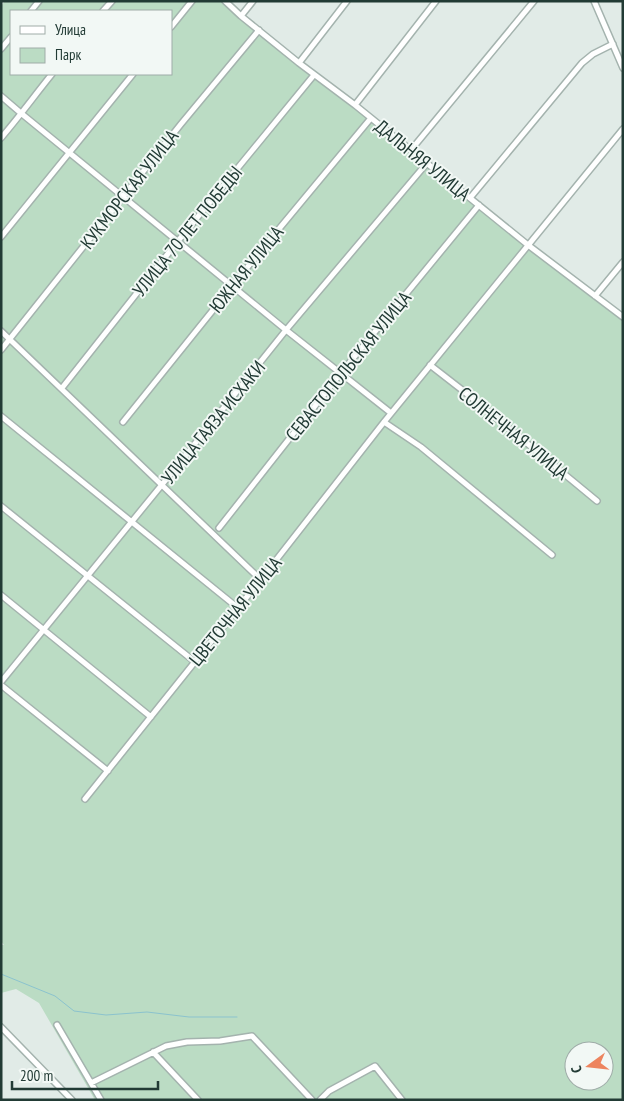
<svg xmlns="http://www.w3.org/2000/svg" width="624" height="1101" font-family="'PT Sans Narrow',sans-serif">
	<rect width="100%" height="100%" fill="#e1ebe7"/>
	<path fill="#bbdcc4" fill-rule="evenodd" d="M5,1H231L247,21L486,214L623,317V1100H95L39,1003L16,989L1,993V945H4L1,941V6ZM11,11H171V74H11ZM574,1051H604V1081H574Z"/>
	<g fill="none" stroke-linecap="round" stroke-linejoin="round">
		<path stroke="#8bc3ce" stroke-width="1" d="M1,974L55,996L74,1011L106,1015L147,1012L189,1017H237"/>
		<defs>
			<path id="minor" d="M225,1L241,16L299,63L355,105L528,245L623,317
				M594,1L623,68
				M31,11L39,1
				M103,11L112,1
				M241,16L253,1
				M171,27L192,1
				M1,49L11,37
				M299,63L347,1
				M1,96L22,114L286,330L391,413
				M355,105L436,1
				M1,138C19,117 35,95 52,74
				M411,150L534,1
				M470,198L582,63L593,54L613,44
				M1,237L133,74
				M595,296L623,262
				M1,331L261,580
				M1,350L181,124L259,30
				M430,365L466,393L597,501
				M62,388L178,241L314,75
				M1,416L238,608
				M123,422L254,259L371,118
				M384,422L421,447L552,555
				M1,506L195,662
				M219,528L341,373L479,205
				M1,595L151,717
				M1,682L169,476L286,330L427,163
				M1,685L108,771
				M85,799L266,573L384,422L623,129
				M57,1025L101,1100
				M1,1027L72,1100
				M153,1052L198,1100
				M91,1083L166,1046L187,1042L220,1041L252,1036L312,1100
				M320,1100L329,1091L375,1066L402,1100"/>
		</defs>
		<use href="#minor" stroke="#a4b3ae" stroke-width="8"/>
		<use href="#minor" stroke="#fff" stroke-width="5"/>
	</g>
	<g text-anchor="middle" stroke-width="4" stroke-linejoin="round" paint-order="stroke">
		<g font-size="19" fill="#223b35" stroke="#f2f8f5">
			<text transform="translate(423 160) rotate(39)" y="7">ДАЛЬНЯЯ УЛИЦА</text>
			<text transform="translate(129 189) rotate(-52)" y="7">КУКМОРСКАЯ УЛИЦА</text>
			<text transform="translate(187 231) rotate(-51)" y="7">УЛИЦА 70 ЛЕТ ПОБЕДЫ</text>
			<text transform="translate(246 269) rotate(-51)" y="7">ЮЖНАЯ УЛИЦА</text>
			<text transform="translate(348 366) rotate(-51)" y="7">СЕВАСТОПОЛЬСКАЯ УЛИЦА</text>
			<text transform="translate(213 422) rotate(-51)" y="7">УЛИЦА ГАЯЗА ИСХАКИ</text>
			<text transform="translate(514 433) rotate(39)" y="7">СОЛНЕЧНАЯ УЛИЦА</text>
			<text transform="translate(235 611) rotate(-51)" y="7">ЦВЕТОЧНАЯ УЛИЦА</text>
		</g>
	</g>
	<rect width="624" height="1101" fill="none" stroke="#223b35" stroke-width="5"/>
	<rect x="10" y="10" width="162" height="65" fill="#f2f8f5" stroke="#9faca8"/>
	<rect x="20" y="26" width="25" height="8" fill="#ffffff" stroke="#9faca8"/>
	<text x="55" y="35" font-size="15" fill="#223b35">Улица</text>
	<rect x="20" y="48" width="25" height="15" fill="#bbdcc4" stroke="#9faca8"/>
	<text x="55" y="60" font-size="15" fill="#223b35">Парк</text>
	<g transform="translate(589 1066) rotate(255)"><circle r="24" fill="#f2f8f5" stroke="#9faca8"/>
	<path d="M0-4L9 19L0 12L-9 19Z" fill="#ed845e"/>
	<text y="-8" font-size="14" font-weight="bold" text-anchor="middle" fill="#223b35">С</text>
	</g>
	<path d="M12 1081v8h146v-8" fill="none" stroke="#223b35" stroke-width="2.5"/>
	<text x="20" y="1081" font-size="15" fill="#223b35" stroke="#f2f8f5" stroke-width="4" paint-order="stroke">200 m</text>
</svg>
